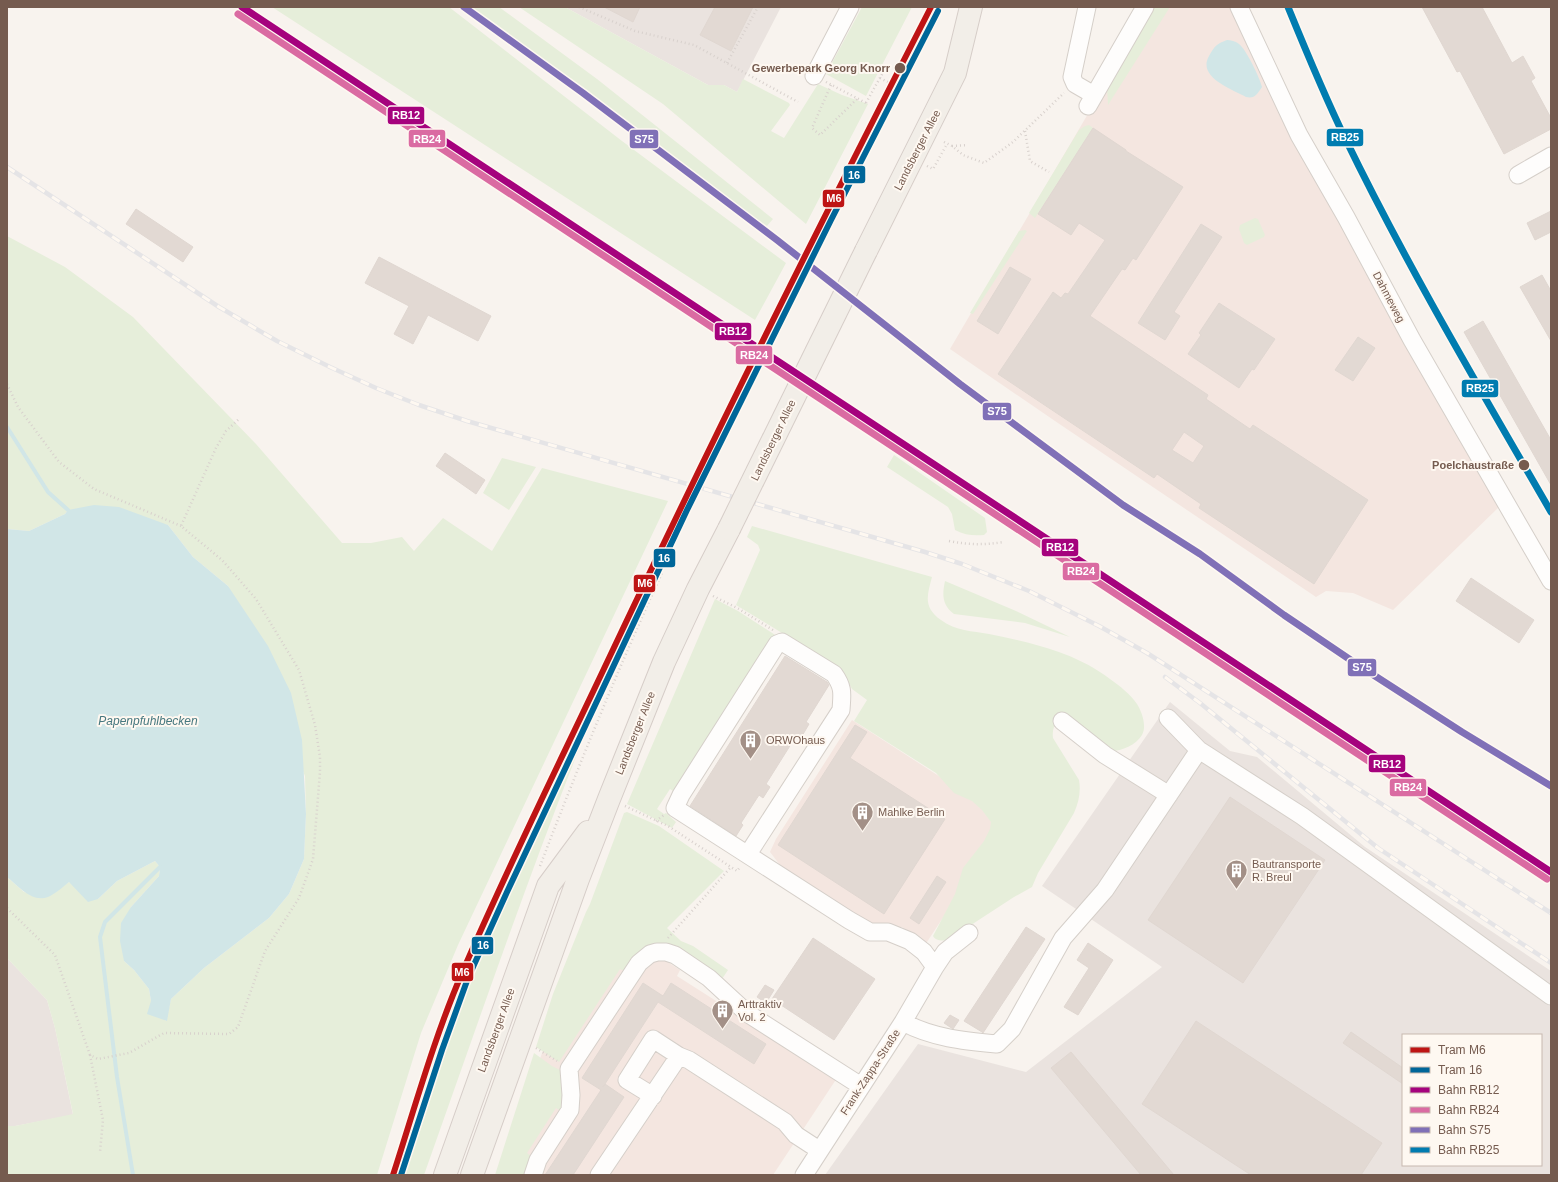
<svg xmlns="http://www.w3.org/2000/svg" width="1558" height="1182" font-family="Helvetica,sans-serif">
	<rect width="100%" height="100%" fill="#f8f3ee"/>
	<path fill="#f4e6e0" d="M1154,7H1235L1499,507L1393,610L1353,593L1326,591L1316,597L1055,421L950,349L1109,78Z
		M852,720L1007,820L925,945L902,927H872L783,869L770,852L776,839Z
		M595,915L680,970L677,976L837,1078L773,1175H500L521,1110L568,983Z"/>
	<path fill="#eae3df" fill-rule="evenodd" d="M565,7H781L737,92L724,85H708Z
		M1170,702L1230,751L1257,757L1365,847L1551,971V1175H825L918,1044L1026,1072L1162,967L1042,886ZM1403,1035H1541V1165H1403Z
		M7,958L47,1000L55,1028L73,1115L15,1126H7Z"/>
	<path fill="#e6eeda" d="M272,7H449L622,141L786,263L755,320Z
		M470,7H499L597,79L773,219L766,227L606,105Z
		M519,7H565L708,85H724L737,92L743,79L789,103L790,105L771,131L784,138L818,84L842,95L868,104L806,224L663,104Z
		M862,7H912L866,96L826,74Z
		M1151,7H1170L1108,105L1107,88Z
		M1089,125L1093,128L1035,218L1029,213L1079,130L1085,126Z
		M1255,218L1258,219L1265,235L1264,237L1247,245L1244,243L1239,229L1240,225Z
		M1025,230L1027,231L973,314L970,313L1019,231Z
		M7,236L65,267L133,317L256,444L342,543H371L402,537L414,551L443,518L492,551L542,468L668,501L458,945L421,1033L377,1175H7V1126H15L73,1114L55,1028L47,1000L7,958V877L24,892L47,897L69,882L98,899L117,881L155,861L160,867L159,876L131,907L124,961L134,970L149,989L151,1001L166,1021L171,999L204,968L269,918L289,894L304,859L306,814L305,776L228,586L193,557L168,525L68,510L65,514L29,531L7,529Z
		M894,455L985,518L987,532L984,535C973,536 965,535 955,530L952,514L948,507L887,467Z
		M502,458L536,467L509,510L483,493Z
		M682,508L685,509C653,583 617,655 587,729C528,876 477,1026 424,1175H396L438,1046L466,972L522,849Z
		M752,526L932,577C927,596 923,607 941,620C956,631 972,631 989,634C1032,643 1074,652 1110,679C1120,686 1130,694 1137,704C1142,712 1147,726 1142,735C1136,745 1122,751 1111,751L1058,719C1054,726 1052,730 1053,738L1079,780C1081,791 1079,802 1074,813L1038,873L1032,887L1014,897L948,940C942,941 936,941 933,936L955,894L963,868L984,841L990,829L991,822L982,810L972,801L954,793L936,773L854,721L867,700L852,689L841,669L736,605L760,550L758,545L747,537Z
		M945,581L1016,611L1070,637L1025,623L954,614C942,605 942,595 945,581Z
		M715,599L738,611L780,638L678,794L670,789L657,809L664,814L666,813L676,822L672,828L627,804Z
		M627,812L659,826L724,871L667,928L681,941L693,946L728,970L720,982L670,951L628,973L620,969L559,1062L536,1047L553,994L586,912L590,904L624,813Z
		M534,1053L552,1066L566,1073L564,1113L556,1108L527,1153L535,1159L531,1175H495Z"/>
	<path fill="#d1e6e7" d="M1227,40C1231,40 1235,41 1239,44C1246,49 1260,78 1262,87C1257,94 1255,99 1246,97C1231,89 1197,77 1209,56C1215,46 1216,44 1227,40Z
		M94,505L119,507L168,525L193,557L228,586L268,646L291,693L302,740L306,814L304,859L289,894L269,918L204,968L171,999L167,1021L147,1014L151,1001L149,989L134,970L124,961L120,941L121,923L131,907L159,876L160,867L155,861L117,881L98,899L88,902L69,882C63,887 55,894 48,897C32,903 18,886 7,877V529L29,531L65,514L68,510Z"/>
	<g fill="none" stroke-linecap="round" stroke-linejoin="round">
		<path stroke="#d1e6e7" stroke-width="4" d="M7,427L48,492L68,510
			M133,1175L117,1077L100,937L105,922L160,867"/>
	</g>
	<path fill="#e2d9d3" stroke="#e0d7d1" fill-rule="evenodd" d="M604,7H640L633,22Z
		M715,7H753L731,51L700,35Z
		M1422,7H1482L1512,63L1523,56L1535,78L1531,81L1551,118V129L1504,154L1460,71L1457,72Z
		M1093,128L1126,150V151L1183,187L1136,260L1133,258L1125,270L1122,269L1090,316L1208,395L1206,399L1250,429L1253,425L1368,500L1314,584L1199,508L1201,504L1157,474L1154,478L998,374L1053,292L1061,298L1065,293L1068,294L1105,240L1079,223L1071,235L1038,214ZM1184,432L1204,446L1193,463L1172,450Z
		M136,209L193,247L183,262L126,224Z
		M1551,211V232L1535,240L1527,223Z
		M1201,224L1222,237L1174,312L1180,316L1165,340L1138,323Z
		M379,257L491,316L478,341L428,315L413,344L394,334L409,306L365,283Z
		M1010,267L1031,279L998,334L977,321Z
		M1542,275L1551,291V341L1520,287Z
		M1219,303L1275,339L1254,370L1252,369L1239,388L1188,354L1201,335L1199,333Z
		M1483,321L1551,440V485L1464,332Z
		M1358,337L1375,348L1353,381L1335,370Z
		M445,453L485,480L476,494L436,466Z
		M1471,578L1534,620L1519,643L1456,601Z
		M785,656L827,682L829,685L806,722L809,724L802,736L798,733L766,784L770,787L763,798L759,795L741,823L743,825L736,836L690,806Z
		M855,725L867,732L850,758L945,819L884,914L778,845Z
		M1230,797L1325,860L1243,983L1148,920Z
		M937,876L946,882L919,924L910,918Z
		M1026,927L1045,939L983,1033L982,1032L964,1021Z
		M813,938L875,979L834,1040L772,999Z
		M1088,943L1113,960L1078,1015L1064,1007L1089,968L1077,960Z
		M643,983L663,996L671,983L766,1044L754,1064L658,1002L603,1087L605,1084L624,1097L573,1175H545L601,1090L582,1078Z
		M765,985L774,990L766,1003L757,997Z
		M950,1015L959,1020L953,1029L944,1023Z
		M1196,1021L1382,1143L1361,1175H1251L1142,1104Z
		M1351,1032L1403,1068V1084L1343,1043Z
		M1071,1052L1102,1089L1174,1175H1141L1051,1068Z"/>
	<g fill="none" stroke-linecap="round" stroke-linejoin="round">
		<defs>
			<path id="minor" d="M1087,7L1072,77L1075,84L1094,95
				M1239,7L1299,135L1346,217L1412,340L1551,581
				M814,76L850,7
				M1088,106L1145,7
				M1518,175L1551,156
				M1168,718L1199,750L1302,816L1551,996
				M1062,721L1105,755L1169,795
				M748,854L841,710C842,694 844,688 834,674L782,642L777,644L681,795L675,808L849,920L870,932H888L910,941L924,952L935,967
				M903,1022C932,1038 965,1041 997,1044L1012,1029L1063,938L1105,890L1199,750
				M653,1096L627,1080L653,1039L679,1056L689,1060L785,1122L796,1135L819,1150
				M533,1175L538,1160L570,1110L571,1095L569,1069L639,963L650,954L657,952H666L675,955L709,978L747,1013L861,1086
				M599,1175L679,1056
				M804,1175L903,1022L935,967L945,952L969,933"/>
			<path id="major" d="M866,251L955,73L971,7
				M445,1175L548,886L588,832
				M472,1175L578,879L609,799L664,662L698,589L729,529"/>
		</defs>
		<use href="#minor" stroke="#d5cfc9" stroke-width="19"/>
		<use href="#major" stroke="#d6cdc8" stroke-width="24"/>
		<path stroke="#d8d1cd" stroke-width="2.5" stroke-dasharray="1 3" stroke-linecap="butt" d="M579,7L635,31L694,45L798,102
			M727,63L758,7
			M880,78L903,90
			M826,82L868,104
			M831,85L812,128L820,135L858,98
			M866,103L886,67
			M1025,131L1030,161L1049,172
			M869,137L876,141
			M872,139L880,121
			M944,142L952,146L963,155L984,163L1013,142L1064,93
			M952,146L968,145
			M927,166L933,169L947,144
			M7,384L18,407L59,462L94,489L181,526
			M949,541C969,545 984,545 1004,542
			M713,596L739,609L773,630
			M625,806L668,826L737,871L740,867
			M656,821L664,815
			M540,866C578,767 618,669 662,573
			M7,908L55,955L90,1055L98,1059L129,1053L164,1033L229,1034L238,1027L265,951L299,898L313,859L320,772V757L315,725L299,670L256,599L222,560L181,526L216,448L226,431L240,418
			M668,938L731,867
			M536,1048L557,1061
			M90,1055L103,1120L100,1152"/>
		<use href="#minor" stroke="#fefdfc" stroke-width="17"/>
		<use href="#major" stroke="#f2eee8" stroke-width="22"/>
		<defs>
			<path id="rail" d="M7,167L219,307L277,341L330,367L376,388L419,405L467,421L925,552L962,564L1029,591L1099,626L1147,653L1551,913
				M1165,677L1200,703L1378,848L1551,963"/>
		</defs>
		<use href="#rail" stroke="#e5e4e6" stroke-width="4.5"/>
		<use href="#rail" stroke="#fef8f1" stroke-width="3" stroke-dasharray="9" stroke-linecap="butt"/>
		<defs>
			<path id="major-bridge" d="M729,529L866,251"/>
		</defs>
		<use href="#major-bridge" stroke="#d6cdc8" stroke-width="24" stroke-linecap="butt"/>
		<use href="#major-bridge" stroke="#f2eee8" stroke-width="22"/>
		<defs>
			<path id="rail-1" d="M242,7L1551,872"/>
			<path id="rail-2" d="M238,14L1547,879"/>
			<path id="rail-3" d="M464,7L583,93L777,240L960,384L1123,505L1200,554L1284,615L1358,665L1462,732L1551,786"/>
			<path id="rail-4" d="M1288,7C1306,51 1324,95 1345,138C1407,266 1480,389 1551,512"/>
		</defs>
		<use href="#rail-1" stroke="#fef8f1" stroke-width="10"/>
		<use href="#rail-2" stroke="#fef8f1" stroke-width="10"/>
		<use href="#rail-3" stroke="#fef8f1" stroke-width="10"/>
		<use href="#rail-4" stroke="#fef8f1" stroke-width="10"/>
		<use href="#rail-1" stroke="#a5027d" stroke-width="7"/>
		<use href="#rail-2" stroke="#da6ba2" stroke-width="7"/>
		<use href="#rail-3" stroke="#8070b7" stroke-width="7"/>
		<use href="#rail-4" stroke="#007cb0" stroke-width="7"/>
		<defs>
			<path id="tram-1" d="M393,1175C415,1107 434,1038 462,973C508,866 560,762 610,656C713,438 821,222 931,7"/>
			<path id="tram-2" d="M401,1175L442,1050L468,978L507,892L687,510L831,220L938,11"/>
		</defs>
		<use href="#tram-1" stroke="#fef8f1" stroke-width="9"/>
		<use href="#tram-2" stroke="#fef8f1" stroke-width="9"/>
		<use href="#tram-1" stroke="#be1414" stroke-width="6"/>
		<use href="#tram-2" stroke="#069" stroke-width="6"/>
	</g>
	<defs>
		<symbol id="building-pin" viewBox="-11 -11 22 30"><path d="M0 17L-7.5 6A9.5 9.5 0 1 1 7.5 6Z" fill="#a39087" stroke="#fef8f1"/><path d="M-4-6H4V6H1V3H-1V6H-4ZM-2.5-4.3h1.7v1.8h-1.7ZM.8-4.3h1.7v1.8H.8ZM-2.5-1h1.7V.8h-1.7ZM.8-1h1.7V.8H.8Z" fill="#fff"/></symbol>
	</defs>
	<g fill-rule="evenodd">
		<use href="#building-pin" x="738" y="728" width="25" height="34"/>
		<use href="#building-pin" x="850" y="800" width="25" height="34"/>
		<use href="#building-pin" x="1224" y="858" width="25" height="34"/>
		<use href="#building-pin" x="710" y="998" width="25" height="34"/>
	</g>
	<g fill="#755b4f" stroke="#fef8f1" stroke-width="1.5">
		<circle cx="900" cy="68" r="6"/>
		<circle cx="1524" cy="465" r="6"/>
	</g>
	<g text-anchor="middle" stroke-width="4" stroke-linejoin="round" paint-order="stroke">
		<g font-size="11" font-weight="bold" fill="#755b4f" stroke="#fef8f1" text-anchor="end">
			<text x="890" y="72">Gewerbepark Georg Knorr</text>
			<text x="1514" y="469">Poelchaustraße</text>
		</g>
		<g font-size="11" fill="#755b4f" stroke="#fef8f1">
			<text transform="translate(917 150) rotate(-63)" y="4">Landsberger Allee</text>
			<text transform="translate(1389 297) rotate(62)" y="4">Dahmeweg</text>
			<text transform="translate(773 440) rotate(-64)" y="4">Landsberger Allee</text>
			<text transform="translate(635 733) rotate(-68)" y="4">Landsberger Allee</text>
			<text transform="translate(496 1030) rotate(-70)" y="4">Landsberger Allee</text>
			<text transform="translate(870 1072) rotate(-57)" y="4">Frank-Zappa-Straße</text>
		</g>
		<g font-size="11" fill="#755b4f" stroke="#fef8f1" text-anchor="start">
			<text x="766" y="744">ORWOhaus</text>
			<text x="878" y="816">Mahlke Berlin</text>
			<text x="1252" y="868">Bautransporte<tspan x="1252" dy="13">R. Breul</tspan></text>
			<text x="738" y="1008">Arttraktiv<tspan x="738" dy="13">Vol. 2</tspan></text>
		</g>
		<g font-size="12" font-style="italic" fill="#47787f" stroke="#fef8f1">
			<text x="148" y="725">Papenpfuhlbecken</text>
		</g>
	</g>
	<g stroke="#fef8f1" stroke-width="1.5">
		<rect x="387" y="106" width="38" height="19" rx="4" fill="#a5027d"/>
		<rect x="1326" y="128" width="38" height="19" rx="4" fill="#007cb0"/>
		<rect x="408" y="129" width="38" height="19" rx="4" fill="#da6ba2"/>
		<rect x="629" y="129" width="30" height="20" rx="4" fill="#8070b7"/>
		<rect x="843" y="165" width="23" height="19" rx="4" fill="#069"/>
		<rect x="822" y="189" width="23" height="19" rx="4" fill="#be1414"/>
		<rect x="714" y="322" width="38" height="19" rx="4" fill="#a5027d"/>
		<rect x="735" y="345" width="38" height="20" rx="4" fill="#da6ba2"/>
		<rect x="1461" y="379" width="38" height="19" rx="4" fill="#007cb0"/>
		<rect x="982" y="402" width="30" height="19" rx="4" fill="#8070b7"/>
		<rect x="1041" y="538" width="38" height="19" rx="4" fill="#a5027d"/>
		<rect x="653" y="548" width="23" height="20" rx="4" fill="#069"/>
		<rect x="1062" y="562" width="38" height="19" rx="4" fill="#da6ba2"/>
		<rect x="633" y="574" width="23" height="19" rx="4" fill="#be1414"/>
		<rect x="1347" y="658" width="30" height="19" rx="4" fill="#8070b7"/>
		<rect x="1368" y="754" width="38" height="19" rx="4" fill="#a5027d"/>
		<rect x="1389" y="778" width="38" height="19" rx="4" fill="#da6ba2"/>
		<rect x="471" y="936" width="23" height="19" rx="4" fill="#069"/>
		<rect x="451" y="962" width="23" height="20" rx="4" fill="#be1414"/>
	</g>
	<g font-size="11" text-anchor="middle" font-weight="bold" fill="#fff">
		<text x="406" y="119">RB12</text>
		<text x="1345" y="141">RB25</text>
		<text x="427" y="143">RB24</text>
		<text x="644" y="143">S75</text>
		<text x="854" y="179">16</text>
		<text x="834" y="202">M6</text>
		<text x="733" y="335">RB12</text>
		<text x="754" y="359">RB24</text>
		<text x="1480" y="392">RB25</text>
		<text x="997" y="415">S75</text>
		<text x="1060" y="551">RB12</text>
		<text x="664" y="562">16</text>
		<text x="1081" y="575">RB24</text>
		<text x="645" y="587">M6</text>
		<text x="1362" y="671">S75</text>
		<text x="1387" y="768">RB12</text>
		<text x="1408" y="791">RB24</text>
		<text x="483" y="949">16</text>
		<text x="462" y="976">M6</text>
	</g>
	<rect width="1558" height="1182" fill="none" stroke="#755b4f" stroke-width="16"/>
	<rect x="1402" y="1034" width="140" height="132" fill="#fef8f1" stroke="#c7b9b0"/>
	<rect x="1410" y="1047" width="20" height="6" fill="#be1414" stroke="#c7b9b0"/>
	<text x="1438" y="1054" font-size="12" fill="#755b4f">Tram M6</text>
	<rect x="1410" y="1067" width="20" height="6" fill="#006699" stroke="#c7b9b0"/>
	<text x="1438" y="1074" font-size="12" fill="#755b4f">Tram 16</text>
	<rect x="1410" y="1087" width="20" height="6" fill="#a5027d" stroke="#c7b9b0"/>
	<text x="1438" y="1094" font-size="12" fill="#755b4f">Bahn RB12</text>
	<rect x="1410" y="1107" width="20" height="6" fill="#da6ba2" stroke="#c7b9b0"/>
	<text x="1438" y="1114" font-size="12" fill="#755b4f">Bahn RB24</text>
	<rect x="1410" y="1127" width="20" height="6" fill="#8070b7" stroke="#c7b9b0"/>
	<text x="1438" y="1134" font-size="12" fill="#755b4f">Bahn S75</text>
	<rect x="1410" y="1147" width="20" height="6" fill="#007cb0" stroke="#c7b9b0"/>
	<text x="1438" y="1154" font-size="12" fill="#755b4f">Bahn RB25</text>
</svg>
